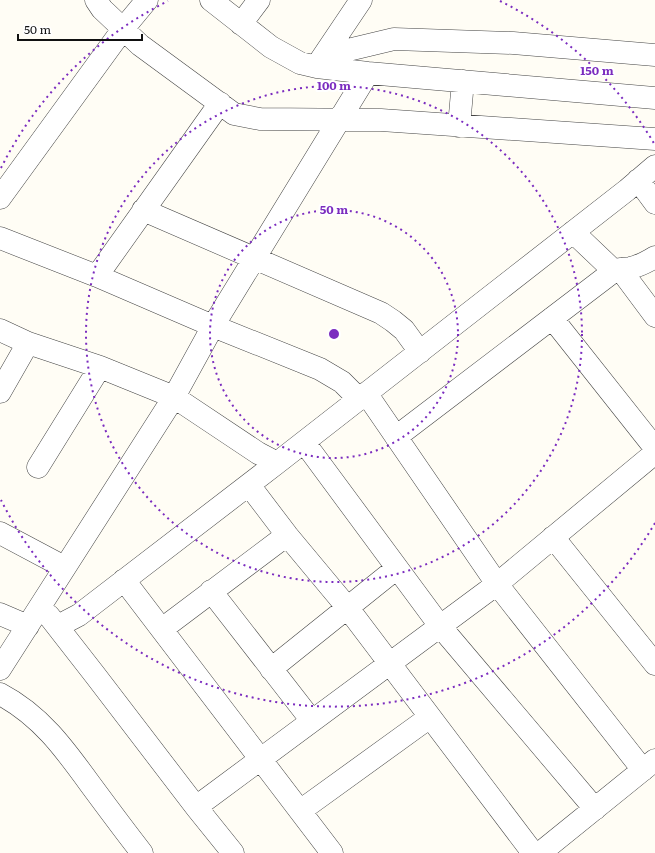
<svg xmlns="http://www.w3.org/2000/svg" width="655" height="853" font-family="Literata,serif">
	<rect width="100%" height="100%" fill="#fffdf5"/>
	<g fill="none" stroke-linecap="round" stroke-linejoin="round">
		<defs>
			<path id="minor" d="M96,0L102,9L140,45L234,114L260,119L381,120L655,139
				M211,0L271,47L300,63L317,67L368,73L655,98
				M241,24L259,0
				M318,64L361,0
				M317,67L348,50L394,39L513,43L655,55
				M459,126L463,81
				M638,180L655,203
				M0,198L123,29L147,0
				M143,210L381,313L393,321L404,330L420,352
				M573,232L614,271
				M0,238L97,276L220,103
				M620,269L655,316
				M97,276L213,326L320,369L342,382L359,399
				M552,318L655,448
				M0,330L28,343L100,367L174,397L258,453L277,463
				M0,392L28,343
				M366,393L497,584L643,770
				M396,437L614,271C620,269 624,269 630,268C640,266 647,262 655,257
				M304,442L440,626L595,809
				M38,467L100,367
				M249,485L287,535L347,607L533,853
				M0,533L64,567
				M553,537L655,664
				M124,580L332,853
				M211,591L312,721
				M0,614L28,626
				M49,616L95,675L196,807L233,853
				M58,626L79,615L277,463L627,190L655,166
				M162,629L287,535
				M0,669L174,397L213,326L368,73
				M271,669L397,568
				M0,694C40,715 64,748 90,784C107,807 124,830 142,853
				M196,807L497,584L655,453
				M300,811L430,717
				M540,853L655,760"/>
		</defs>
		<use href="#minor" stroke="#444" stroke-width="23"/>
		<use href="#minor" stroke="#fff" stroke-width="22"/>
	</g>
	<g fill="none" stroke="#7b2cbf" stroke-width="2" stroke-dasharray="2 4">
		<circle cx="334" cy="334" r="124"/>
		<circle cx="334" cy="334" r="248"/>
		<path d="M655 523A372 372 0 0 1 1 500M1 168A372 372 0 0 1 168 1M500 1A372 372 0 0 1 655 145"/>
	</g>
	<circle cx="334" cy="334" r="6" fill="#7b2cbf" stroke="#fff" stroke-width="2"/>
	<g font-size="12" text-anchor="middle" font-weight="bold" fill="#7b2cbf" stroke="#fff" stroke-width="4" stroke-linejoin="round" paint-order="stroke">
		<text x="597" y="75">150 m</text>
		<text x="334" y="90">100 m</text>
		<text x="334" y="214">50 m</text>
	</g>
	<path d="M18 34v6h124v-6" fill="none" stroke="#111111" stroke-width="2"/>
	<text x="24" y="34" font-size="12" fill="#111111" stroke="#ffffff" stroke-width="3" paint-order="stroke">50 m</text>
</svg>
